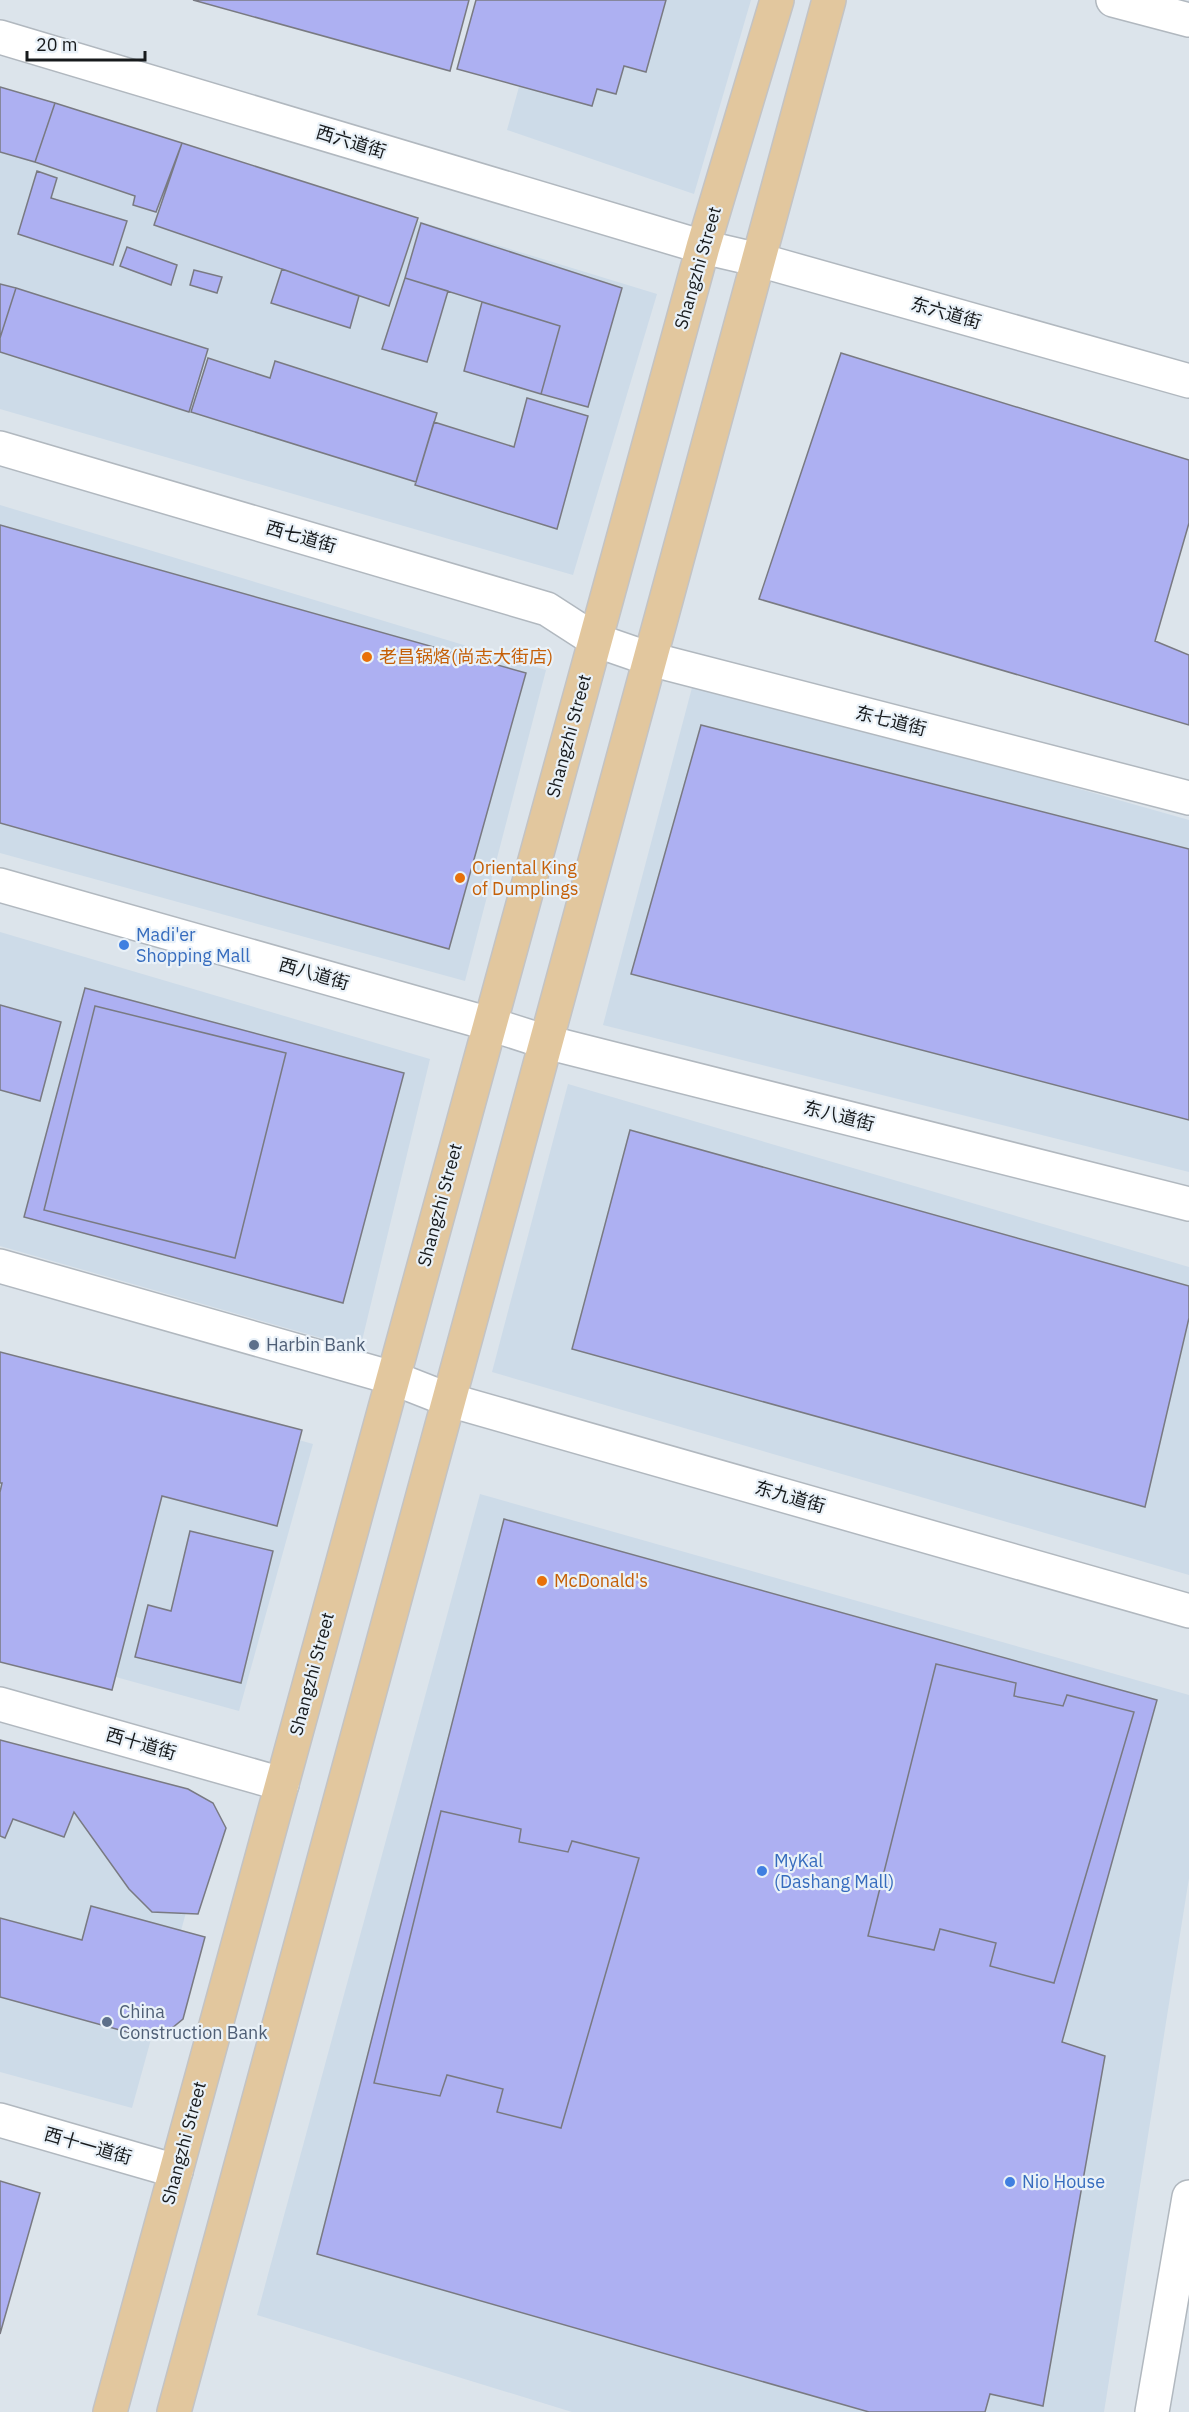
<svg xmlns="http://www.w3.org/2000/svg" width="1189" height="2412" font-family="'IBM Plex Sans','Noto Sans SC',sans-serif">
	<rect width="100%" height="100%" fill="#dce4eb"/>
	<path fill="#cddbe8" d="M543,0H751L694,194L507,130Z
		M0,93L657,294L573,575L0,409Z
		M0,505L546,670L465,981L0,853Z
		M694,680L1189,820V1172L603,1025Z
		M0,932L430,1059L360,1349L0,1246Z
		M568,1084L1189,1267V1575L492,1372Z
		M0,1357L313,1444L239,1711L0,1645Z
		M480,1494L1189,1695V1878L1104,2412H572L257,2315Z
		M0,1764L211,1822L132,2108L0,2072Z"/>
	<path fill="#adb0f2" stroke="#797a82" stroke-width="1.5" d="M193,0H469L450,71Z
		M476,0H666L646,72L624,66L616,94L597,89L592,106L457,69Z
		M0,87L55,103L35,162L0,152Z
		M55,103L182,143L156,212L133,205L135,196L35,162Z
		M182,143L418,218L389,306L154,225Z
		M37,171L57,178L51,198L127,221L113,265L18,234Z
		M421,223L622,288L588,407L541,394L560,326L405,278Z
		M127,247L177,265L171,285L120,266Z
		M282,269L359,296L350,328L271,303Z
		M194,270L222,277L217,293L190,285Z
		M405,278L448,291L427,362L382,349Z
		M0,284L16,288L0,338Z
		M16,288L208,349L189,412L0,352V338Z
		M482,302L560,326L541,394L464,371Z
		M841,353L1189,460V523L1155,641L1189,655V725L759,599Z
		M208,358L270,378L275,361L437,413L416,482L191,412Z
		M527,398L588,416L557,529L415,485L434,422L514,447Z
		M0,525L526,673L449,949L0,823Z
		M701,725L1189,849V1120L631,974Z
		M85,988L404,1073L343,1303L24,1217Z
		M0,1005L61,1022L40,1101L0,1090Z
		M95,1006L286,1053L235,1258L44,1210Z
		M630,1130L1189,1286V1318L1145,1507L572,1349Z
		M0,1352L302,1430L277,1526L162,1496L112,1690L0,1662V1492L2,1483H0Z
		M504,1519L1157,1700L1062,2042L1105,2056L1043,2406L990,2394L985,2412H869L317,2254Z
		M190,1531L273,1551L241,1683L135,1657L148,1605L171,1611Z
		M936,1664L1016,1683L1014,1696L1063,1706L1067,1695L1134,1712L1054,1983L990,1966L996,1943L940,1929L934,1950L868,1936Z
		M0,1740L188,1789L213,1803L226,1828L198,1914L152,1912L129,1889L74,1812L64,1837L13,1819L5,1838L0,1836Z
		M441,1811L521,1829L519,1842L568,1852L572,1841L639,1858L561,2128L497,2112L503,2089L447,2075L440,2096L374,2083Z
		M91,1906L205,1937L183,2019L166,2033L138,2035L0,1997V1918L82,1940Z
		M0,2181L40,2193L0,2334Z"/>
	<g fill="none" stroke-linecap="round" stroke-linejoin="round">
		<defs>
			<path id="street" d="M1113,0L1189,20
				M0,37L703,247L759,260L1189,381
				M0,448L547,609L595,640L650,659L1189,798
				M0,885L490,1024L546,1042L1189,1204
				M0,1266L393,1378L449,1400L1189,1611
				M0,1704L282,1784
				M0,2120L176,2171"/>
			<path id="secondary" d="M1152,2412L1189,2197"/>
			<path id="primary" d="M110,2412L703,247L777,0
				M174,2412L829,0"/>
		</defs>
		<use href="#street" stroke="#b1b8bf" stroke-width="36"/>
		<use href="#secondary" stroke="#b1b8bf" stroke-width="36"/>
		<use href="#primary" stroke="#c3c3c4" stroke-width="36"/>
		<use href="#street" stroke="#fff" stroke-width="33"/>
		<use href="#secondary" stroke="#fff" stroke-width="33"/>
		<use href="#primary" stroke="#e2c79e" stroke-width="33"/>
	</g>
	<g fill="#e8710a" stroke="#e9f1f8" stroke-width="2">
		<circle cx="367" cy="657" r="6"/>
		<circle cx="460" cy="878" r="6"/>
		<circle cx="542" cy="1581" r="6"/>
	</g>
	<g fill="#3f7fe0" stroke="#e9f1f8" stroke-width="2">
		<circle cx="124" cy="945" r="6"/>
		<circle cx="762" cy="1871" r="6"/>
		<circle cx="1010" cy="2182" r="6"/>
	</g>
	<g fill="#5c6f8a" stroke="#e9f1f8" stroke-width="2">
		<circle cx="254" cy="1345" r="6"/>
		<circle cx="107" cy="2022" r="6"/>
	</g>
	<g text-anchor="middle" stroke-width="4.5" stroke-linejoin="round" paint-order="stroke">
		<g font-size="18" fill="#171a1c" stroke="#e9f1f8">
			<text transform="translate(351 142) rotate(17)" y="6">西六道街</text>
			<text transform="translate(698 268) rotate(-74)" y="6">Shangzhi Street</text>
			<text transform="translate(946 313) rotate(16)" y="6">东六道街</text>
			<text transform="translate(301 537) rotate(16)" y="6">西七道街</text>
			<text transform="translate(891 721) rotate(14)" y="6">东七道街</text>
			<text transform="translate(569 736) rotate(-75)" y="6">Shangzhi Street</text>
			<text transform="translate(314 974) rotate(16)" y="6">西八道街</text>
			<text transform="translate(839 1116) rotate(14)" y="6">东八道街</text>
			<text transform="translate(440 1205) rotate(-75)" y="6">Shangzhi Street</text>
			<text transform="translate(790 1497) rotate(16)" y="6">东九道街</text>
			<text transform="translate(312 1674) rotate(-75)" y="6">Shangzhi Street</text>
			<text transform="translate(141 1744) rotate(16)" y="6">西十道街</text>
			<text transform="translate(184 2143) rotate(-75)" y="6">Shangzhi Street</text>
			<text transform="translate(88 2146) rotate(16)" y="6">西十一道街</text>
		</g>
		<g font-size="18" fill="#c56008" stroke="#e9f1f8" text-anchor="start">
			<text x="379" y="663">老昌锅烙(尚志大街店)</text>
			<text x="472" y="874">Oriental King<tspan x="472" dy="21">of Dumplings</tspan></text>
			<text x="554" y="1587">McDonald's</text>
		</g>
		<g font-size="18" fill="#366cbe" stroke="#e9f1f8" text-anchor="start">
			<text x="136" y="941">Madi'er<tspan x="136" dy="21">Shopping Mall</tspan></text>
			<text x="774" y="1867">MyKal<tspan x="774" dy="21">(Dashang Mall)</tspan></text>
			<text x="1022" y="2188">Nio House</text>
		</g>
		<g font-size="18" fill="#4e5e75" stroke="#e9f1f8" text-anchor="start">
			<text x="266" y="1351">Harbin Bank</text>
			<text x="119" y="2018">China<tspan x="119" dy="21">Construction Bank</tspan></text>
		</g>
	</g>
	<path d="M27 51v9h118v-9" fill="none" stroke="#171a1c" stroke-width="3"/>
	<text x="36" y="51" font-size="18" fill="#171a1c" stroke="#e9f1f8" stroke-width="4.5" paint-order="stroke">20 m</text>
</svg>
